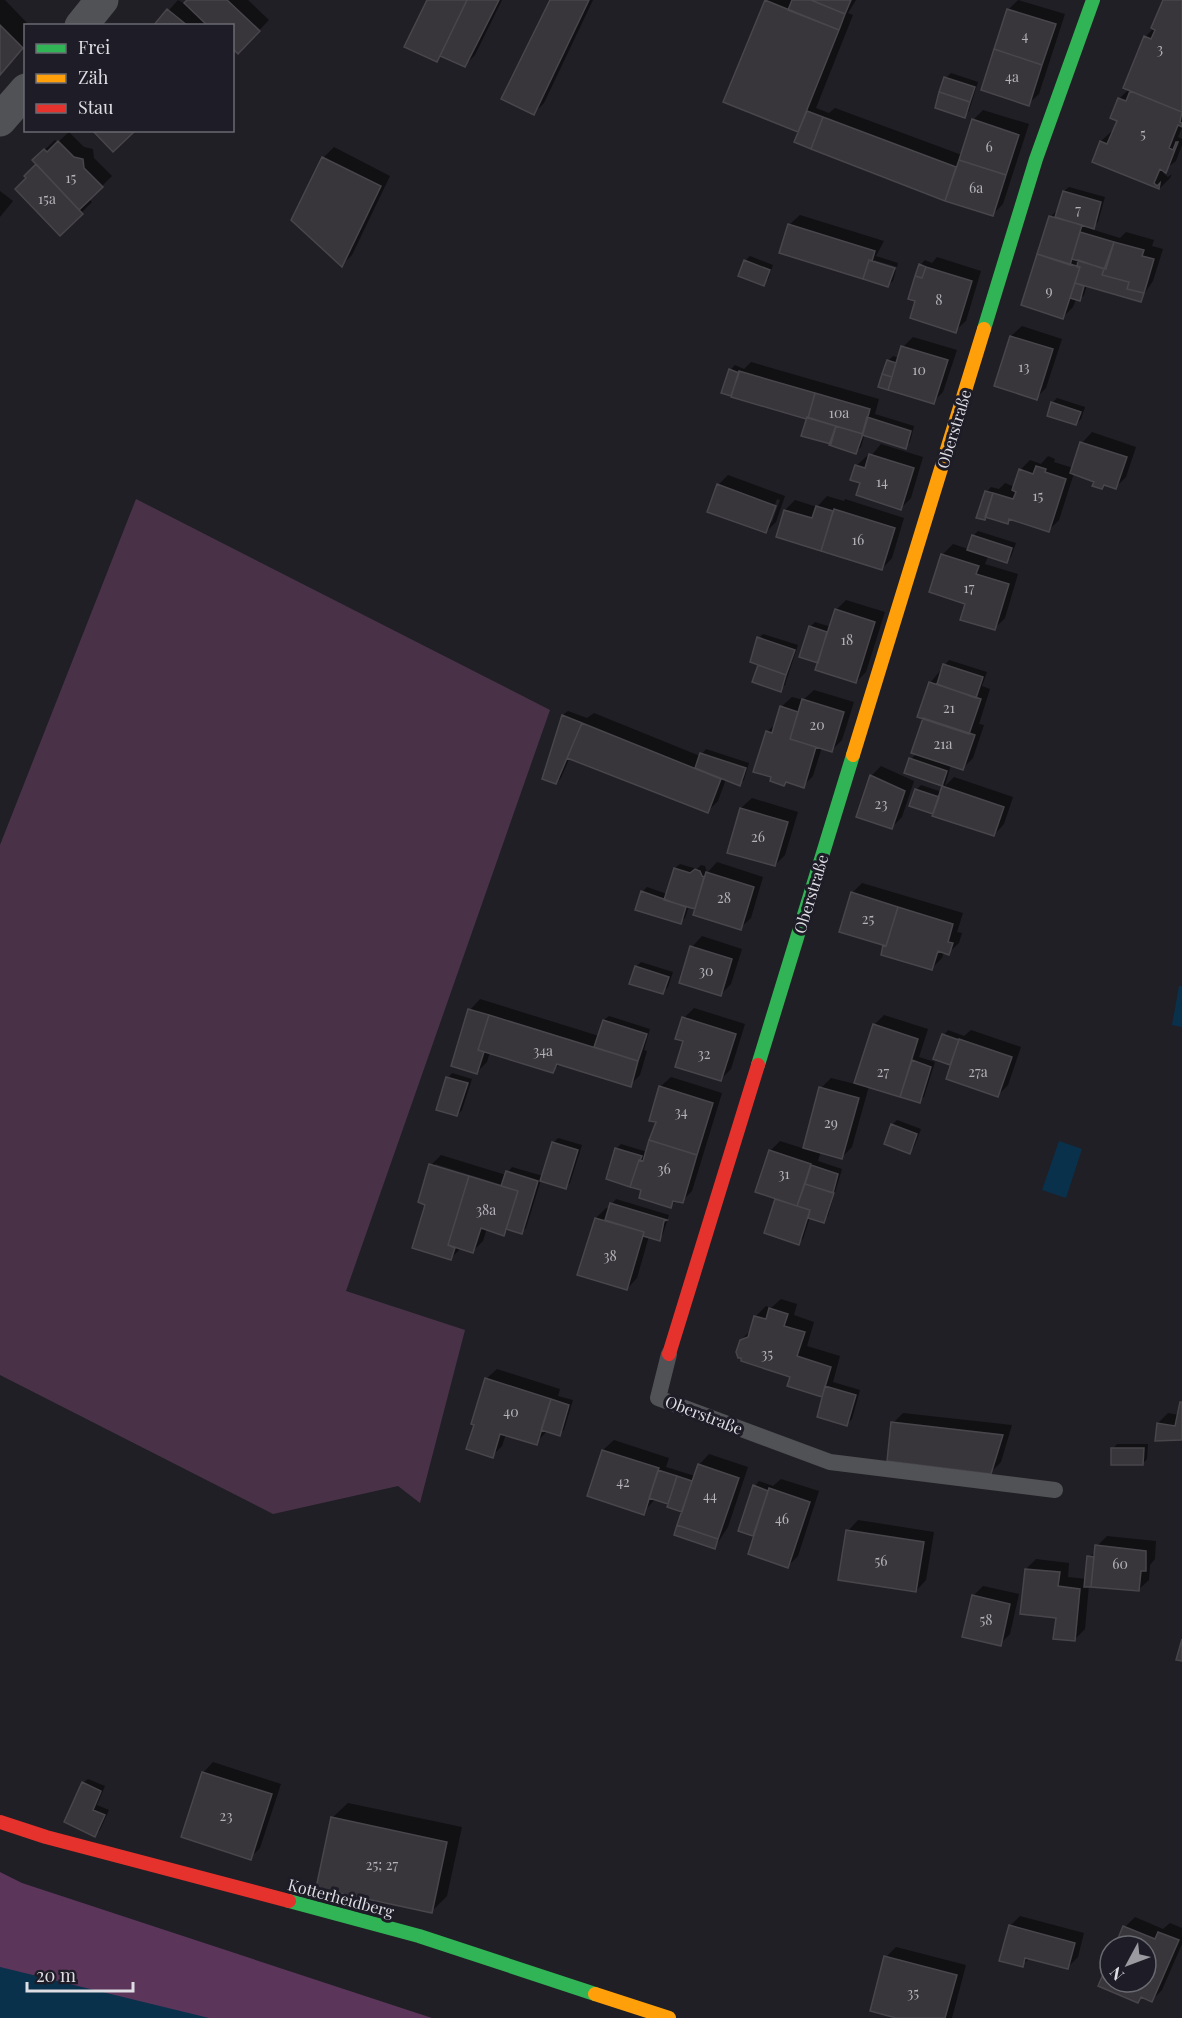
<svg xmlns="http://www.w3.org/2000/svg" width="1182" height="2018" font-family="'Playfair Display',serif">
	<rect width="100%" height="100%" fill="#201f25"/>
	<path fill="#493248" d="M136,499L550,710L346,1291L465,1330L420,1503L398,1486L273,1514L0,1375V845Z"/>
	<path fill="#5b355a" d="M0,1872L22,1883L432,2018H0Z"/>
	<path fill="#09314c" d="M1179,986H1182V1027L1172,1025Z
		M1059,1141L1082,1149L1066,1198L1042,1190Z
		M0,1967L209,2018H0Z"/>
	<path fill="#0007" fill-rule="evenodd" d="M0,0H5L30,26H26V45L0,75Z
		M178,0L185,4L189,0H248L269,20L238,52L232,26H155Z
		M428,0H502L475,55L464,66L442,55L437,60Z
		M551,0H593L544,103L534,113Z
		M767,0H856L848,13L853,15L816,108L829,113L835,108L962,155L973,120L983,110L1029,124L1003,204L993,214L940,197L800,131L725,101Z
		M1018,0L1065,14L1039,94L1028,104L983,89L1009,9Z
		M1164,0H1182V128L1178,137L1182,139V145L1176,161L1164,170L1163,173L1168,177L1172,174L1170,178L1160,188L1094,161L1101,141L1112,131L1114,132L1118,121L1119,99L1129,89L1145,37L1154,28Z
		M951,73L978,82L969,111L964,116L946,78Z
		M69,132L84,147L93,149L94,158L112,176L89,199L92,202L60,234L38,164L34,160L55,140L58,142Z
		M334,147L390,176L352,255L342,265L293,220L323,158Z
		M1069,187L1105,197L1098,222L1091,229L1120,238L1126,232L1154,240L1152,246L1163,249L1153,281L1140,300L1087,285L1084,295L1079,300L1076,299L1073,307L1063,317L1051,217L1055,212L1058,213L1064,191Z
		M0,191L13,201L0,217Z
		M800,215L884,241L876,256L898,263L897,267L874,260V263L896,270L893,281L888,285L789,225Z
		M750,256L773,265L768,279L764,284L745,261Z
		M937,257L981,271L966,321L955,331L917,300L920,265L925,260L932,263Z
		M1022,326L1062,339L1046,388L1036,398L1011,336Z
		M913,337L957,350L943,392L933,402L888,361L893,356L899,358L903,347Z
		M751,362L879,399L875,414L914,426L910,442L905,447L865,433L861,447L856,452L808,417L723,392L730,370L735,365L744,369Z
		M1057,398L1085,407L1081,419L1076,424L1052,403Z
		M1092,432L1136,447L1126,477L1116,487L1105,484L1102,488L1096,481L1074,473L1059,520L1049,530L1011,518L1008,522L987,492L991,487L999,489L1005,483L1015,487L1020,470L1030,460L1041,464L1048,456L1055,459L1054,462L1073,468L1082,443Z
		M881,444L923,457L911,498L901,508L862,482L856,466L867,456L870,457Z
		M728,475L785,496L776,522L766,532L718,485ZM777,499L780,500L772,522H769Z
		M827,496L844,501L845,499L904,518L892,558L882,569L778,536L785,510L795,500L817,507Z
		M978,531L1016,543L1011,557L1006,562L988,556L985,564L1018,574L1005,618L995,628L967,603L942,555L953,544L968,549L973,536Z
		M846,600L885,612L866,672L856,682L819,662L810,627L815,622L831,627L836,610Z
		M763,634L798,645L785,685L780,690L754,681L759,664V638Z
		M949,660L987,672L982,686L990,689L979,724L984,725L973,758L963,768L951,765L945,786L954,777L1013,797L1004,824L994,835L916,790L921,785L942,792L944,785L906,772L911,759L917,753L930,683Z
		M814,690L854,702L842,740L832,750L822,747L813,776L803,786L767,732L777,722L781,707L792,697L803,700Z
		M568,711L587,718L594,713L700,756L706,749L749,763L744,780L739,785L726,779L718,801L708,811L570,757L561,778L556,783L563,715Z
		M881,766L914,781L902,817L892,827L871,776Z
		M752,798L798,812L785,855L775,865L741,808Z
		M717,862L763,877L751,918L740,928L689,906L685,918L680,922L642,892L647,887L667,894L675,868L680,864L697,869L701,865L705,866L707,873Z
		M862,883L963,913L957,932L962,933L959,943L948,953L944,952L942,958L931,969L885,944L852,893Z
		M702,936L742,949L731,984L721,994L692,947Z
		M641,962L673,972L668,987L663,992L636,967Z
		M480,999L599,1036L604,1020L609,1016L650,1029L644,1050L647,1051L640,1075L630,1085L560,1064L553,1071L490,1052L487,1062L477,1072L470,1010Z
		M694,1008L745,1024L731,1069L721,1079L684,1018Z
		M884,1015L928,1029L919,1057L935,1062L924,1097L919,1101L869,1086L852,1147L842,1157L821,1151L818,1161L842,1169L828,1216L823,1221L810,1217L803,1239L798,1243L777,1200L778,1198L770,1151L780,1141L805,1149L821,1088L831,1078L855,1084L874,1025Z
		M948,1030L964,1036L971,1030L1021,1047L1008,1085L998,1095L954,1059L950,1063L944,1035Z
		M452,1073L472,1079L462,1110L457,1115L448,1078Z
		M671,1077L722,1093L692,1191L682,1201L677,1200L671,1206L642,1189L616,1149L621,1144L647,1152L658,1121L660,1087Z
		M897,1120L921,1129L914,1147L909,1152L892,1125Z
		M558,1138L582,1145L570,1183L566,1187L541,1180L526,1228L521,1233L509,1228L504,1234L487,1228L483,1241L473,1251L461,1248L450,1259L427,1204L431,1165L441,1155L506,1175L512,1167L543,1176L553,1143ZM435,1164L509,1187L508,1190L435,1167Z
		M616,1199L669,1215L663,1234L658,1239L649,1236L637,1278L627,1289L596,1218L606,1208L610,1209L612,1204Z
		M781,1299L797,1304L794,1315L814,1322L807,1346L840,1356L833,1382L860,1390L852,1419L847,1424L825,1391L822,1395L741,1340L751,1330L755,1317L766,1306L771,1308Z
		M497,1369L560,1389L558,1396L573,1400L564,1430L559,1434L547,1431L536,1443L506,1434L502,1446L492,1456L486,1379Z
		M1182,1402V1439L1158,1423L1168,1413L1179,1415Z
		M903,1413L1012,1425L1001,1462L991,1472L893,1423Z
		M614,1440L669,1458L666,1467L695,1476L699,1465L709,1454L748,1467L728,1527L715,1547L685,1506L682,1510L655,1499L643,1513L589,1495L603,1450Z
		M1117,1444H1148L1147,1459L1142,1464L1113,1449Z
		M781,1479L819,1491L798,1556L788,1566L757,1530L753,1534L755,1486L759,1481L773,1486Z
		M858,1520L934,1532L926,1580L916,1591L848,1531Z
		M1107,1536L1156,1541L1155,1559L1150,1565L1149,1580L1138,1590L1089,1585L1085,1629L1075,1639L1026,1569L1036,1559L1069,1563L1068,1577L1087,1579L1089,1557L1096,1552L1097,1546Z
		M983,1586L1019,1594L1010,1634L1000,1644L973,1596Z
		M213,1762L281,1784L260,1848L250,1858L203,1773Z
		M88,1779L105,1786L97,1805L109,1810L100,1830L95,1835L83,1783Z
		M348,1803L462,1827L447,1896L432,1911L332,1818Z
		M1020,1916L1084,1933L1078,1957L1068,1967L1030,1958L1022,1965L1010,1926Z
		M1135,1917L1163,1929L1170,1923L1182,1928V1944L1162,1990L1152,2000L1143,1996L1138,2001L1100,1985L1110,1962V1982H1146V1946H1117L1125,1927Z
		M896,1947L966,1965L952,2018H902L886,1957Z"/>
	<path fill="#38363b" stroke="#48464b" stroke-width="1.5" d="M187,0H227L260,31L238,54L232,48V26H208L184,3Z
		M427,0H467L437,62L404,47Z
		M467,0H499L465,67L440,56Z
		M550,0H589L534,115L501,99Z
		M765,0L839,30L798,132L723,102Z
		M792,0H811L845,14L839,30L788,10Z
		M811,0H851L845,14Z
		M1163,0H1182V112L1123,88L1144,36L1151,39L1155,30L1151,28Z
		M167,9L188,26H153Z
		M1007,9L1056,24L1042,65L994,49Z
		M0,25L23,48L0,75Z
		M994,49L1042,65L1029,106L981,90Z
		M944,77L975,87L970,102L939,92Z
		M1130,91L1182,112L1180,122L1182,123V127L1178,125L1169,148L1173,150L1176,142H1178L1166,173L1160,169L1154,183L1157,186L1160,183L1159,189L1092,162L1100,141L1107,144L1117,121L1110,118L1118,98L1126,101Z
		M939,92L970,102L965,118L935,108Z
		M807,111L823,117L811,149L794,142Z
		M823,117L956,167L945,201L811,149Z
		M972,119L1019,135L1006,175L959,160Z
		M92,130H136L113,152Z
		M58,141L74,157L83,159L84,168L103,187L79,210L32,160L44,149L47,152Z
		M322,157L381,186L342,267L291,220Z
		M959,160L1006,175L993,216L945,201Z
		M36,164L83,214L60,236L15,189L26,178L24,176Z
		M1063,191L1101,202L1094,229L1055,217Z
		M1049,216L1082,225L1070,265L1037,254Z
		M788,224L875,251L872,261L869,260L863,279L779,253Z
		M1080,232L1114,242L1106,269L1072,259Z
		M1114,242L1144,250L1142,256L1154,259L1144,293L1127,289L1129,282L1102,275Z
		M1037,254L1080,267L1063,319L1021,305Z
		M744,260L770,270L764,286L738,276Z
		M869,260L895,268L888,287L863,279Z
		M1078,260L1104,269L1102,275L1129,282L1127,289L1144,293L1141,302L1075,283L1080,267H1077Z
		M919,264L926,267L922,278L915,276Z
		M926,267L972,281L956,333L910,318L915,301L908,299L915,276L922,278Z
		M1075,283L1084,286L1080,301L1070,298Z
		M1010,336L1053,349L1037,400L994,386Z
		M901,346L948,360L934,404L888,390Z
		M887,360L896,363L892,377L882,374Z
		M729,369L739,373L731,396L721,393Z
		M739,371L815,393L808,418L806,419L731,397Z
		M882,374L892,377L888,390L878,387Z
		M815,393L870,409L863,434L808,418Z
		M1051,402L1081,412L1076,425L1047,416Z
		M807,417L836,426L831,444L801,436Z
		M867,417L911,431L906,449L862,435Z
		M836,426L863,434L856,454L829,445Z
		M1080,442L1127,457L1116,489L1104,485L1102,489L1092,486L1094,482L1070,473Z
		M869,454L914,468L901,510L856,495L860,483L850,480L855,465L865,468Z
		M1036,466L1046,469L1045,472L1066,479L1049,532L1009,519L1008,524L985,517L993,493L1013,499L1016,492L1012,490L1019,469L1033,474Z
		M717,484L776,506L766,533L707,512Z
		M985,491L993,493L985,520L976,518Z
		M816,506L833,511L821,551L776,537L784,510L812,518Z
		M834,509L895,528L882,570L821,551Z
		M972,535L1012,548L1007,563L967,550Z
		M941,554L979,566L976,574L1009,584L995,630L960,620L965,604L929,592Z
		M835,609L875,622L856,683L815,670Z
		M809,626L827,632L818,663L799,657Z
		M757,637L795,650L786,675L750,662Z
		M943,664L983,677L976,698L937,684Z
		M758,665L786,675L781,692L752,682Z
		M929,682L981,699L969,734L917,717Z
		M802,699L844,712L832,752L790,739Z
		M780,706L798,712L790,739L816,747L804,788L786,782L784,786L770,781L771,777L753,772L766,731L772,733Z
		M562,715L582,723L556,784L542,779Z
		M923,718L975,735L963,770L911,753Z
		M582,723L721,779L708,813L567,758Z
		M700,753L746,768L740,786L695,768Z
		M909,758L947,771L942,786L904,773Z
		M870,775L905,791L892,829L856,817Z
		M942,786L1004,807L994,836L932,816Z
		M915,789L939,797L933,814L909,806Z
		M740,808L788,822L775,866L727,853Z
		M674,868L690,873L695,869L700,871L702,876L704,877L695,909L664,900Z
		M706,872L754,887L741,930L693,915Z
		M641,891L686,907L681,924L635,910Z
		M851,892L898,907L886,946L839,932Z
		M898,907L953,924L948,942L953,943L949,955L938,951L932,970L881,955L883,945L886,946Z
		M690,946L732,959L721,996L679,983Z
		M635,966L669,977L663,994L629,984Z
		M468,1009L489,1015L478,1050L484,1052L477,1074L451,1066Z
		M489,1015L638,1061L631,1087L557,1064L553,1073L478,1050Z
		M682,1017L736,1034L721,1081L675,1067L683,1041L675,1039Z
		M603,1020L647,1034L638,1061L594,1047Z
		M873,1024L918,1039L900,1097L854,1083Z
		M942,1034L959,1040L950,1065L933,1059Z
		M959,1039L1012,1057L998,1097L946,1079Z
		M912,1060L931,1067L920,1103L900,1097Z
		M446,1077L468,1083L457,1116L436,1110Z
		M659,1086L713,1103L697,1155L649,1140L656,1122L649,1121Z
		M819,1087L859,1098L842,1159L803,1148Z
		M891,1124L917,1134L910,1154L884,1144Z
		M649,1140L697,1155L683,1203L673,1201L671,1208L639,1198L641,1190L630,1187L639,1160L643,1161Z
		M552,1142L578,1150L566,1189L540,1181Z
		M615,1148L642,1156L640,1161L639,1160L630,1187L606,1179Z
		M769,1150L811,1164L797,1206L755,1192Z
		M429,1164L469,1176L448,1245L455,1248L451,1260L412,1248L425,1205L418,1202Z
		M811,1165L838,1174L833,1193L805,1184Z
		M506,1171L538,1181L522,1234L506,1229L518,1191L501,1186Z
		M469,1176L518,1191L504,1236L481,1228L473,1253L448,1245Z
		M805,1184L834,1193L824,1223L808,1218L810,1210L797,1206Z
		M775,1199L810,1210L799,1245L764,1233Z
		M610,1203L667,1220L664,1221L660,1241L643,1236L644,1232L605,1220Z
		M595,1218L644,1232L627,1290L577,1275Z
		M769,1308L788,1314L784,1326L805,1332L797,1356L831,1367L822,1397L787,1386L790,1377L741,1361V1358H738L736,1352L740,1340L748,1337L754,1316L766,1319Z
		M485,1378L551,1399L537,1445L500,1434L493,1458L466,1449L474,1425L471,1424Z
		M825,1386L856,1395L847,1426L817,1417Z
		M551,1399L569,1405L560,1436L541,1430Z
		M1180,1402H1182V1440L1155,1441L1157,1423L1175,1426Z
		M891,1422L1003,1435L991,1474L887,1461Z
		M1111,1448H1144L1143,1465H1111Z
		M602,1450L659,1468L644,1515L587,1496Z
		M698,1464L739,1478L718,1539L677,1525Z
		M658,1470L677,1476L668,1504L649,1498Z
		M677,1476L692,1481L682,1512L667,1507Z
		M753,1485L768,1491L753,1536L738,1531Z
		M769,1488L810,1502L788,1568L748,1554Z
		M677,1525L718,1539L715,1549L674,1535Z
		M846,1530L924,1542L916,1592L838,1580Z
		M1095,1545L1146,1551V1571H1141L1139,1591L1091,1587Z
		M1087,1556L1094,1557L1091,1587H1084Z
		M1025,1569L1060,1572L1058,1586L1080,1589L1075,1641L1053,1639L1056,1618L1020,1614Z
		M972,1595L1010,1604L1001,1646L962,1637Z
		M1182,1639V1661L1176,1660Z
		M202,1772L272,1794L251,1860L181,1837Z
		M82,1782L101,1791L93,1810L105,1815L95,1837L64,1822Z
		M331,1817L447,1842L432,1913L316,1888Z
		M1009,1925L1075,1943L1068,1969L1025,1958L1023,1967L999,1961Z
		M1123,1926L1155,1939L1158,1932L1179,1940L1152,2002L1141,1997L1138,2003L1098,1986L1110,1958V1982H1146V1946H1115Z
		M884,1956L957,1975L945,2018H896L870,2011Z"/>
	<g fill="none" stroke-linecap="round" stroke-linejoin="round">
		<path stroke="#515255" stroke-width="16" d="M669,1354L658,1398L830,1462L1055,1490"/>
		<path stroke="#515255" stroke-width="33" d="M81,26L102,0
			M0,120L26,90"/>
		<path stroke="#30b455" stroke-width="14" d="M984,329L1036,159L1093,0
			M758,1065L853,755
			M289,1901L419,1936L595,1994"/>
		<path stroke="#ff9f0a" stroke-width="14" d="M853,755L984,329
			M595,1994L669,2018"/>
		<path stroke="#e5322d" stroke-width="14" d="M669,1354L758,1065
			M0,1822L46,1837L289,1901"/>
	</g>
	<g text-anchor="middle" stroke-width="6" stroke-linejoin="round" paint-order="stroke">
		<g font-size="14" fill="#b4b3b9">
			<text x="1025" y="41">4</text>
			<text x="1160" y="54">3</text>
			<text x="1012" y="82">4a</text>
			<text x="1143" y="139">5</text>
			<text x="989" y="152">6</text>
			<text x="71" y="183">15</text>
			<text x="976" y="193">6a</text>
			<text x="47" y="204">15a</text>
			<text x="1078" y="215">7</text>
			<text x="1049" y="296">9</text>
			<text x="939" y="305">8</text>
			<text x="1024" y="372">13</text>
			<text x="919" y="375">10</text>
			<text x="839" y="418">10a</text>
			<text x="882" y="487">14</text>
			<text x="1038" y="501">15</text>
			<text x="858" y="545">16</text>
			<text x="969" y="593">17</text>
			<text x="847" y="645">18</text>
			<text x="949" y="713">21</text>
			<text x="817" y="730">20</text>
			<text x="943" y="749">21a</text>
			<text x="881" y="809">23</text>
			<text x="758" y="842">26</text>
			<text x="724" y="903">28</text>
			<text x="868" y="924">25</text>
			<text x="706" y="976">30</text>
			<text x="543" y="1056">34a</text>
			<text x="704" y="1059">32</text>
			<text x="883" y="1077">27</text>
			<text x="978" y="1077">27a</text>
			<text x="681" y="1117">34</text>
			<text x="831" y="1128">29</text>
			<text x="664" y="1174">36</text>
			<text x="784" y="1179">31</text>
			<text x="486" y="1215">38a</text>
			<text x="610" y="1261">38</text>
			<text x="767" y="1359">35</text>
			<text x="511" y="1417">40</text>
			<text x="623" y="1487">42</text>
			<text x="710" y="1501">44</text>
			<text x="782" y="1524">46</text>
			<text x="881" y="1566">56</text>
			<text x="1120" y="1569">60</text>
			<text x="986" y="1625">58</text>
			<text x="226" y="1821">23</text>
			<text x="382" y="1870">25; 27</text>
			<text x="913" y="1998">35</text>
		</g>
		<g font-size="16" fill="#dddde3" stroke="#1e1d27">
			<text transform="translate(954 429) rotate(-73)" y="6">Oberstraße</text>
			<text transform="translate(811 894) rotate(-73)" y="6">Oberstraße</text>
			<text transform="translate(704 1415) rotate(21)" y="6">Oberstraße</text>
			<text transform="translate(341 1898) rotate(15)" y="6">Kotterheidberg</text>
		</g>
	</g>
	<rect x="24" y="24" width="210" height="108" fill="#1e1d27" stroke="#6a6a72" stroke-width="1.5"/>
	<rect x="36" y="44" width="30" height="9" fill="#30b455" stroke="#6a6a72" stroke-width="1.5"/>
	<text x="78" y="54" font-size="18" fill="#dddde3">Frei</text>
	<rect x="36" y="74" width="30" height="9" fill="#ff9f0a" stroke="#6a6a72" stroke-width="1.5"/>
	<text x="78" y="84" font-size="18" fill="#dddde3">Zäh</text>
	<rect x="36" y="104" width="30" height="9" fill="#e5322d" stroke="#6a6a72" stroke-width="1.5"/>
	<text x="78" y="114" font-size="18" fill="#dddde3">Stau</text>
	<g transform="translate(1128 1964) rotate(229)"><circle r="28" fill="#1e1d27" stroke="#6a6a72" stroke-width="1.5"/>
	<path d="M0-4.5L10 22L0 15L-10 22Z" fill="#9b9aa0"/>
	<text y="-9" font-size="16" font-weight="bold" text-anchor="middle" fill="#dddde3">N</text>
	</g>
	<path d="M27 1982v9h106v-9" fill="none" stroke="#dddde3" stroke-width="3"/>
	<text x="36" y="1982" font-size="18" fill="#dddde3" stroke="#1e1d27" stroke-width="4.5" paint-order="stroke">20 m</text>
</svg>
